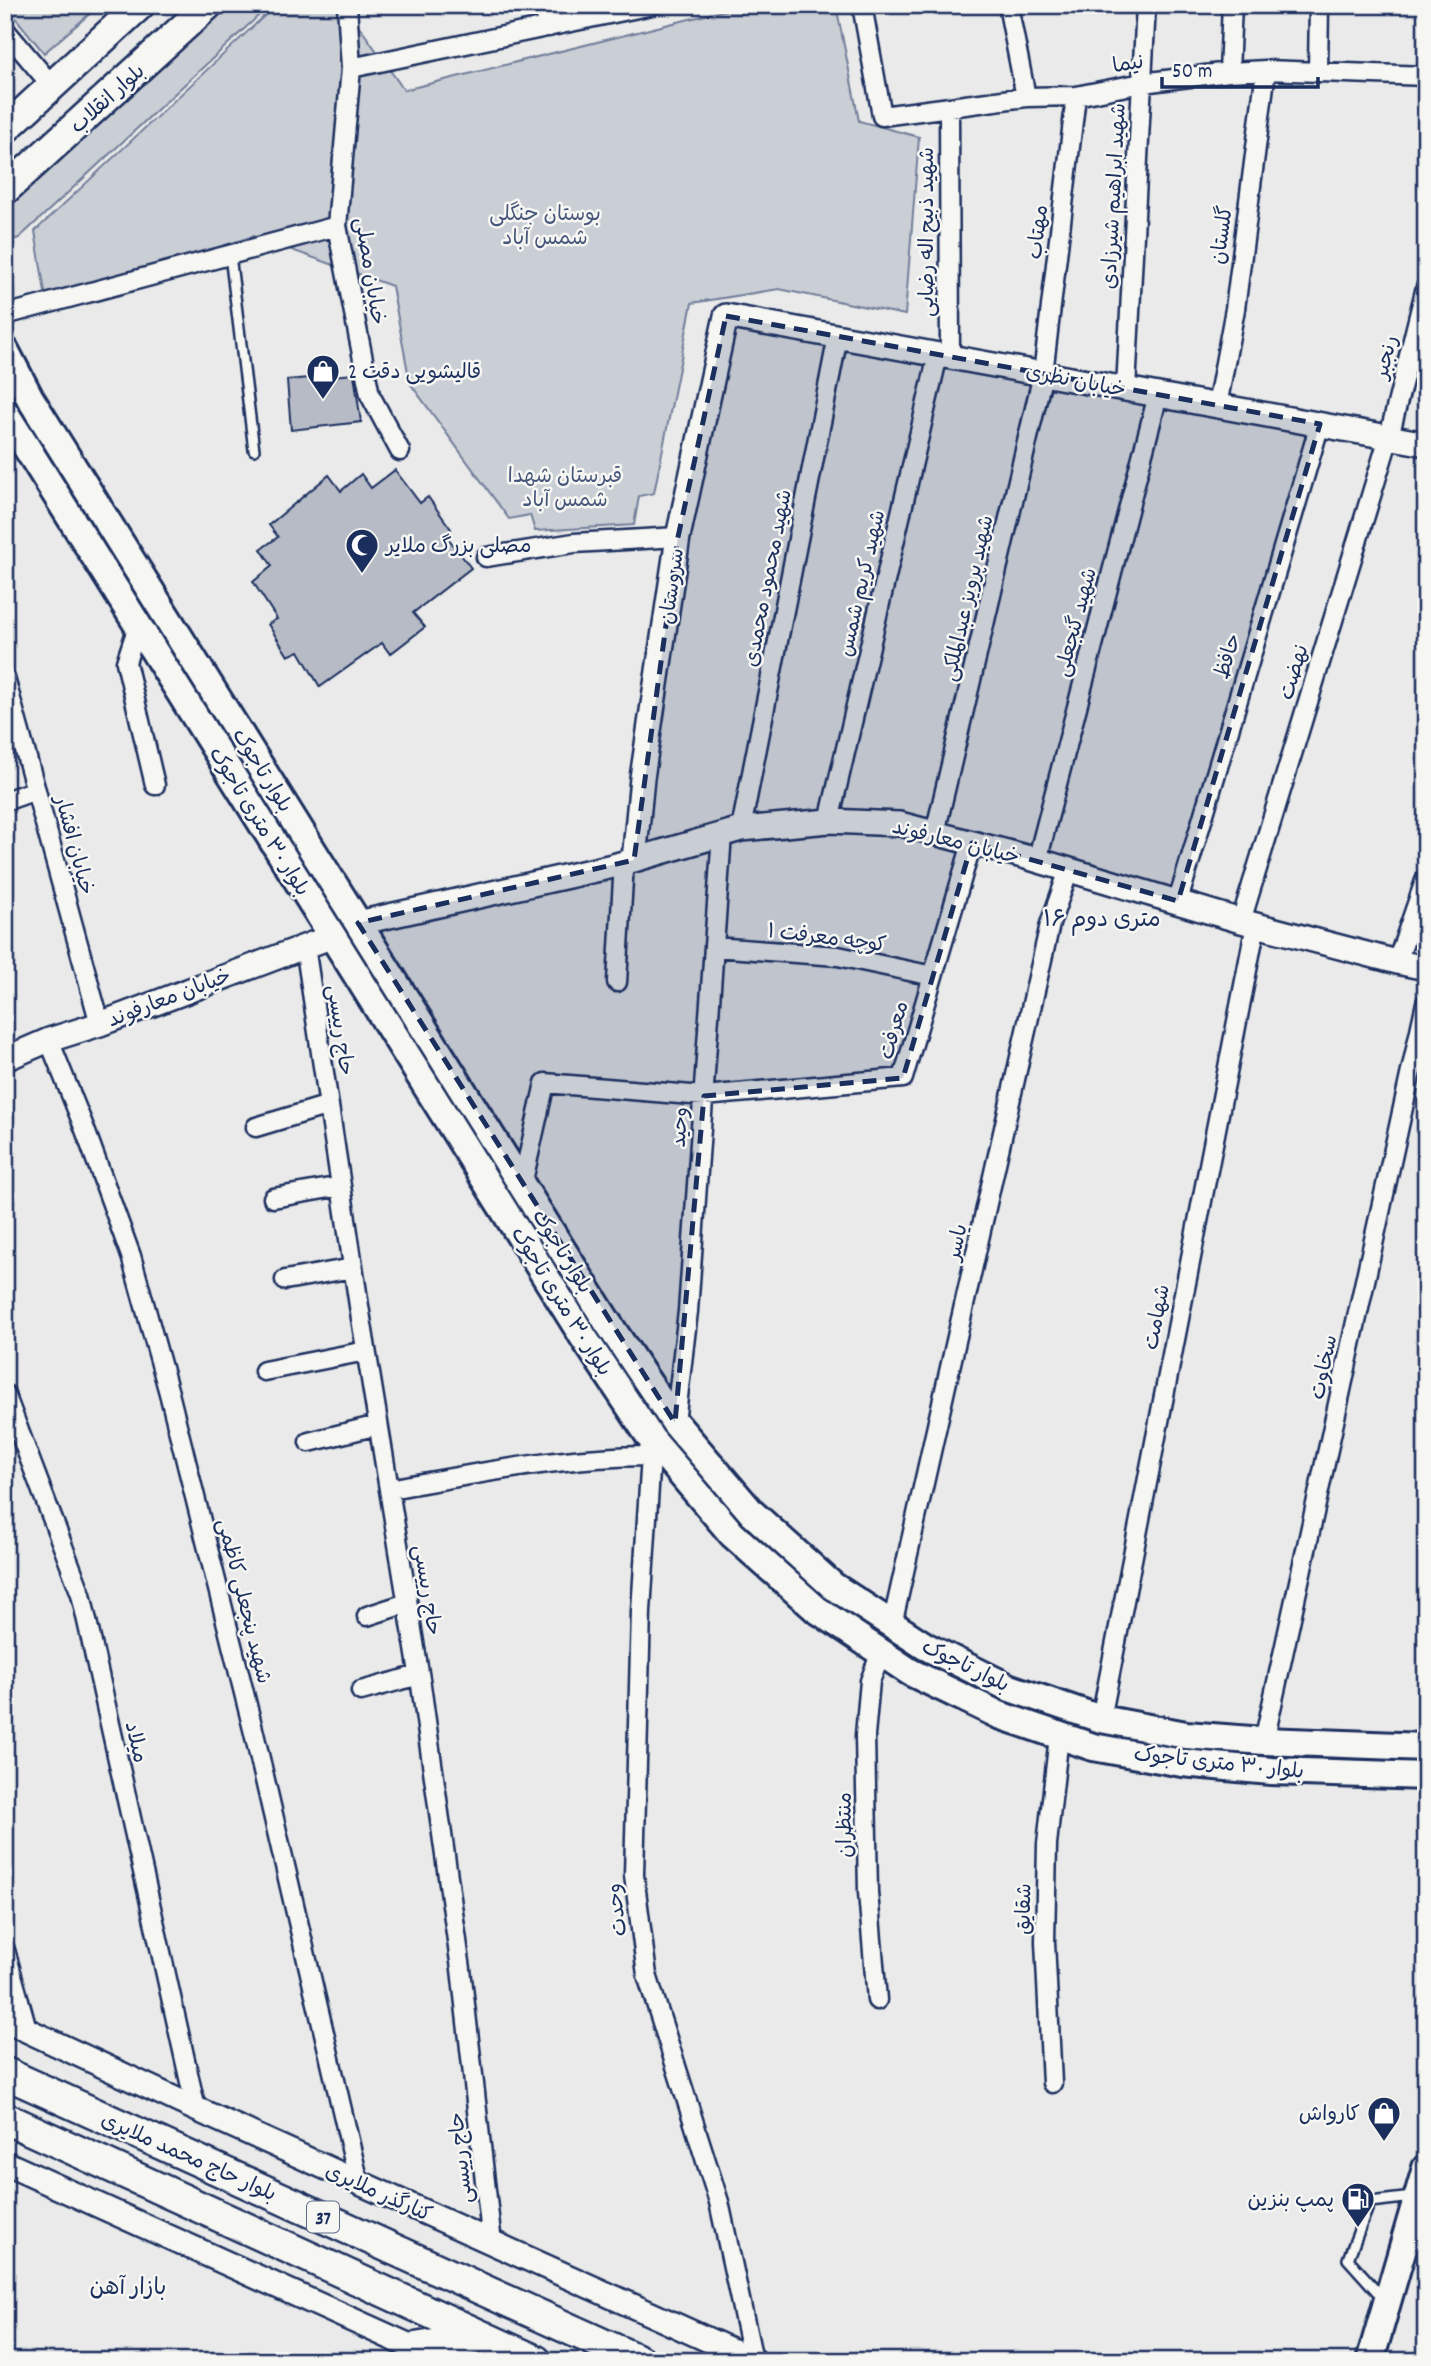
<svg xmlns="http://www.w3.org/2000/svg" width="1431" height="2366" font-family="Dekko,'Playpen Sans Arabic',sans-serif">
	<rect width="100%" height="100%" fill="#e9eae9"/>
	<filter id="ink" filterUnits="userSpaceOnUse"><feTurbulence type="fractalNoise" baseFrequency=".0143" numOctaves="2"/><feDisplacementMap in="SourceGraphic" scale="14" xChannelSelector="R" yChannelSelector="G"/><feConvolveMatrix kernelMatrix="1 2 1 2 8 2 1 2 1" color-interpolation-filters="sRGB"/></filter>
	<g filter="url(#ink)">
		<path fill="#caced5" stroke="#727e9a" stroke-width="2" d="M5,5H100L44,53Z
			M227,5H270L19,238L5,242V210Z
			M276,5H337L347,9L404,90L746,5H836L859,121L919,137L905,315L779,289L692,303L654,493L639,496L634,525L535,531L530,515L509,519L410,383L392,286L253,236L47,305L35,231Z"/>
		<path fill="#b6bbc6" stroke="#1b2f5e" stroke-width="2" d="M354,374L361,422L291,430L287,380Z
			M395,470L420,503L428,497L451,529L445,534L471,568L413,613L425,627L390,654L382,643L320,687L299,651L288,656L268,624L277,619L253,582L272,566L261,549L278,537L269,525L329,475L341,491L361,474L371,488Z"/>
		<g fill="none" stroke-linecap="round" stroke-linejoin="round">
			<defs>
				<path id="service" d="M230,255L254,450
					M1383,2298L1348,2259L1370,2202L1413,2197"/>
				<path id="minor" d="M347,5L351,68L337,226L370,395L400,451
					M543,5L549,27
					M862,5L882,116L1026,97L1076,96L1142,83L1229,72L1266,70L1426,76
					M1008,5L1026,97
					M5,30L52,86
					M351,68L652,5
					M1229,72L1232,5
					M1318,72L1319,5
					M949,107L950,357
					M5,315L337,226
					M1126,389L1146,5
					M1217,406L1235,309L1266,70
					M486,557L574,543L678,537
					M138,626L126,662L155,785
					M5,678L100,1024
					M5,801L36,790
					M829,821L938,355
					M741,829L838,336
					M935,833L1043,374L1076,96
					M1037,861L1158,395
					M1178,901L1320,424
					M1241,921L1389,437L1426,287
					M305,946L359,1306L421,1685L461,1969L492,2243
					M714,947L838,956L933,976
					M1397,962L1426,878
					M617,982L624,862
					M49,1040L84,1127L131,1256L169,1393L254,1733L359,2183
					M256,1127L329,1105
					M522,1185L545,1083L704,1096L903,1078L972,843
					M273,1198L341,1186
					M285,1280L353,1268
					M264,1371L366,1351
					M5,1394L81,1594L196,2109
					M675,1423L688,1311L722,834
					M652,1440L641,1611L634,1875L647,1975L719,2202L753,2360
					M309,1442L378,1425
					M389,1489C475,1474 563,1456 651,1456
					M367,1616L407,1603
					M892,1625L1050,924L1069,870
					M361,1691L419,1675
					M1101,1719L1256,924
					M1264,1741L1426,1003
					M5,1950L27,2029
					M877,2000L868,1892L865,1735L870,1681L881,1652
					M1052,2083L1045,1942L1047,1844L1059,1736"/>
				<path id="tertiary" d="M634,860L642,778L678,537L726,316L1426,444
					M358,923L613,866L741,829L829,821L900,824L1026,857L1241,921L1397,962L1426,968
					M5,1059L49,1040L100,1024L333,936
					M5,2020L196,2109L755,2361
					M5,2163L443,2361"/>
				<path id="secondary" d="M5,350L30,398L608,1323L675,1423L752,1513L833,1586L925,1646L1010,1688L1101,1719L1186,1735L1264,1741L1426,1747
					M5,413L584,1338L652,1440L732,1534L816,1609L910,1672L999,1715L1093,1747L1182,1763L1271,1771L1426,1776
					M1370,2361L1426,2168"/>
				<path id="primary" d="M5,129L140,5
					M5,190L208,5"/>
				<path id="trunk" d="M5,2073L640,2361
					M5,2118L536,2361
					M415,2348L484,2337"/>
			</defs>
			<use href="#service" stroke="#1b2f5e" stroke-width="14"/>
			<use href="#minor" stroke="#1b2f5e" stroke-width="23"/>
			<use href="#tertiary" stroke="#1b2f5e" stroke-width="28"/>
			<use href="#secondary" stroke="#1b2f5e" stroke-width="32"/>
			<use href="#primary" stroke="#1b2f5e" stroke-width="33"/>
			<use href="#trunk" stroke="#1b2f5e" stroke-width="35"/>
			<use href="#service" stroke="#f6f6f2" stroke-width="9"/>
			<use href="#minor" stroke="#f6f6f2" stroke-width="18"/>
			<use href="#tertiary" stroke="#f6f6f2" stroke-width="23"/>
			<use href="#secondary" stroke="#f6f6f2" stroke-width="26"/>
			<use href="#primary" stroke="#f6f6f2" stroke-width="28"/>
			<use href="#trunk" stroke="#f6f6f2" stroke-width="30"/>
		</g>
	</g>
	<path fill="#1b2f5e" fill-opacity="0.2" stroke="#1b2f5e" stroke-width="5" stroke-dasharray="14 9" stroke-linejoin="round" d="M726,316L1320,424L1178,901L972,843L903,1078L704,1096L675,1423L358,923L634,860L678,537Z"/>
	<defs>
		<symbol id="shop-pin" viewBox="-11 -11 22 30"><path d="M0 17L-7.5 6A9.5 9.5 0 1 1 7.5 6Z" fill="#1b2f5e" stroke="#f6f6f2"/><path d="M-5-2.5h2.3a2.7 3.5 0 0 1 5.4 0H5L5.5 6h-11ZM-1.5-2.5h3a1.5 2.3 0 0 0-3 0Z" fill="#fff"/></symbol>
		<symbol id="mosque-pin" viewBox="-11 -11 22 30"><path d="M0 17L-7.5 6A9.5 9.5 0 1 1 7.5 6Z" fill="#1b2f5e" stroke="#f6f6f2"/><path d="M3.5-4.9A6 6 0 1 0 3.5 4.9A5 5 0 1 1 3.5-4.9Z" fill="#fff"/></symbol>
		<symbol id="fuel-pin" viewBox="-11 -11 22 30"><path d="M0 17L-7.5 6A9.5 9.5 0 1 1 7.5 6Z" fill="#1b2f5e" stroke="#f6f6f2"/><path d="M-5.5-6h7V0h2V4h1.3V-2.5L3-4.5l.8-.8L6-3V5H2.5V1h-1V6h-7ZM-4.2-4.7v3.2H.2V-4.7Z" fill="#fff"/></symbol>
	</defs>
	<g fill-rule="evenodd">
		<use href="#shop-pin" x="304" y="352" width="38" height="52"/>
		<use href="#mosque-pin" x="343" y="526" width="38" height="52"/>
		<use href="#shop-pin" x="1365" y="2094" width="38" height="52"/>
		<use href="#fuel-pin" x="1339" y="2180" width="38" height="52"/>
	</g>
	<g text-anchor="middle" stroke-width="5" stroke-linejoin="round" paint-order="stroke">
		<rect fill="#f6f6f2" stroke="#5d6b8a" stroke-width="2" x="307" y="2201.5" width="32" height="31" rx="5"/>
		<g font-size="19" font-weight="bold" fill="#1b2f5e">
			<text x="323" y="2224">37</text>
		</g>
		<g font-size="21" fill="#1b2f5e" stroke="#f6f6f2">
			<text transform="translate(1128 63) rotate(-10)" y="7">نیما</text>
			<text transform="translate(107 98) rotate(-42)" y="7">بلوار انقلاب</text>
			<text transform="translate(1113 196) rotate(-87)" y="7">شهید ابراهیم شیرزادی</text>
			<text transform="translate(926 232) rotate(-90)" y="7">شهید ذبیح اله رضایی</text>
			<text transform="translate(1037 232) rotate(-83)" y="7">مهتاب</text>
			<text transform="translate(1221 235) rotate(-82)" y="7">گلستان</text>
			<text transform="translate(371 271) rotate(81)" y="7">خیابان مصلی</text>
			<text transform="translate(1385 357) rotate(-76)" y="7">رنجبر</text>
			<text transform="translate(1076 380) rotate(11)" y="7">خیابان نظری</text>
			<text transform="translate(767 578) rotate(-79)" y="7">شهید محمود محمدی</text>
			<text transform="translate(861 583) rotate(-77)" y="7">شهید کریم شمس</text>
			<text transform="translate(671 586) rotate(-82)" y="7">سروستان</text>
			<text transform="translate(967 598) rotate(-77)" y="7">شهید پرویز عبدالملکی</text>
			<text transform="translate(1075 622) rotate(-75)" y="7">شهید گنجعلی</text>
			<text transform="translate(1227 656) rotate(-73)" y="7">حافظ</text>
			<text transform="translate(1293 672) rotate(-73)" y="7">نهضت</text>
			<text transform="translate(263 770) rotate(58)" y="7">بلوار تاجوک</text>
			<text transform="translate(260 821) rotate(58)" y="7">بلوار ۳۰ متری تاجوک</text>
			<text transform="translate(956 841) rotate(14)" y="7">خیابان معارفوند</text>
			<text transform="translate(75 845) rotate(75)" y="7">خیابان افشار</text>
			<text transform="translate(827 937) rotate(7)" y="7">کوچه معرفت ۱</text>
			<text transform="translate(169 997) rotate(-21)" y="7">خیابان معارفوند</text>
			<text transform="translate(341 1030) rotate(82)" y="7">حاج رییسی</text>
			<text transform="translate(893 1030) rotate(-74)" y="7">معرفت</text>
			<text transform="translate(679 1127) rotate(-86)" y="7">وحید</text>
			<text transform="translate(956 1242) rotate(-77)" y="7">یاسر</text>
			<text transform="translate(563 1251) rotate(58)" y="7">بلوار تاجوک</text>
			<text transform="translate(562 1301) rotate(58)" y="7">بلوار ۳۰ متری تاجوک</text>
			<text transform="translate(1156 1317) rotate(-79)" y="7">شهامت</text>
			<text transform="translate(1323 1367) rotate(-78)" y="7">سخاوت</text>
			<text transform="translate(428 1590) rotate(81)" y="7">حاج رییسی</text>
			<text transform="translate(245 1601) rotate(76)" y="7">شهید پنجعلی کاظمی</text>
			<text transform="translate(966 1665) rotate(26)" y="7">بلوار تاجوک</text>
			<text transform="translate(137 1742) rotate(77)" y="7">میلاد</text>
			<text transform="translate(1219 1762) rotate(6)" y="7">بلوار ۳۰ متری تاجوک</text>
			<text transform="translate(844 1825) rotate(-91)" y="7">منتظران</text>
			<text transform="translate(1023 1909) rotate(-89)" y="7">شقایق</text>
			<text transform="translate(616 1910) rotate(-97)" y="7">وحدت</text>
			<text transform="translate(189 2156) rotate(24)" y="7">بلوار حاج محمد ملایری</text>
			<text transform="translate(460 2158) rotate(-96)" y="7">حاج رییسی</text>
			<text transform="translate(379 2192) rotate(24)" y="7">کنارگذر ملایری</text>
		</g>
		<g font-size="21" fill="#47577c" stroke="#f6f6f2">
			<text x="545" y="220">بوستان جنگلی<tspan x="545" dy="24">شمس آباد</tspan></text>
			<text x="565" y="482">قبرستان شهدا<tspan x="565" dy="24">شمس آباد</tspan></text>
		</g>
		<g font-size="21" fill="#1b2f5e" stroke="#f6f6f2" text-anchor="start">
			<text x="348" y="378">قالیشویی دقت 2</text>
			<text x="386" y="552">مصلی بزرگ ملایر</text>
			<text x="1360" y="2120" text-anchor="end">کارواش</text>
			<text x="1334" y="2206" text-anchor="end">پمپ بنزین</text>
		</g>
		<g font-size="23" fill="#1b2f5e" stroke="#f6f6f2">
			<text x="1102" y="926">۱۶ متری دوم</text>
			<text x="128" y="2294">بازار آهن</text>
		</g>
	</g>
	<rect width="1431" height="2366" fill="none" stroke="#f6f6f2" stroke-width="28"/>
	<rect x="14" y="14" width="1403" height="2338" fill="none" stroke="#1b2f5e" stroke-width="2.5" filter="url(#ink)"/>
	<path d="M1162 77v10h156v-10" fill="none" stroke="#1b2f5e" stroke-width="3.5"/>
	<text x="1172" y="77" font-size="21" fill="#1b2f5e" stroke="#f6f6f2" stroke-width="5" paint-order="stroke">50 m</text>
</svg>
